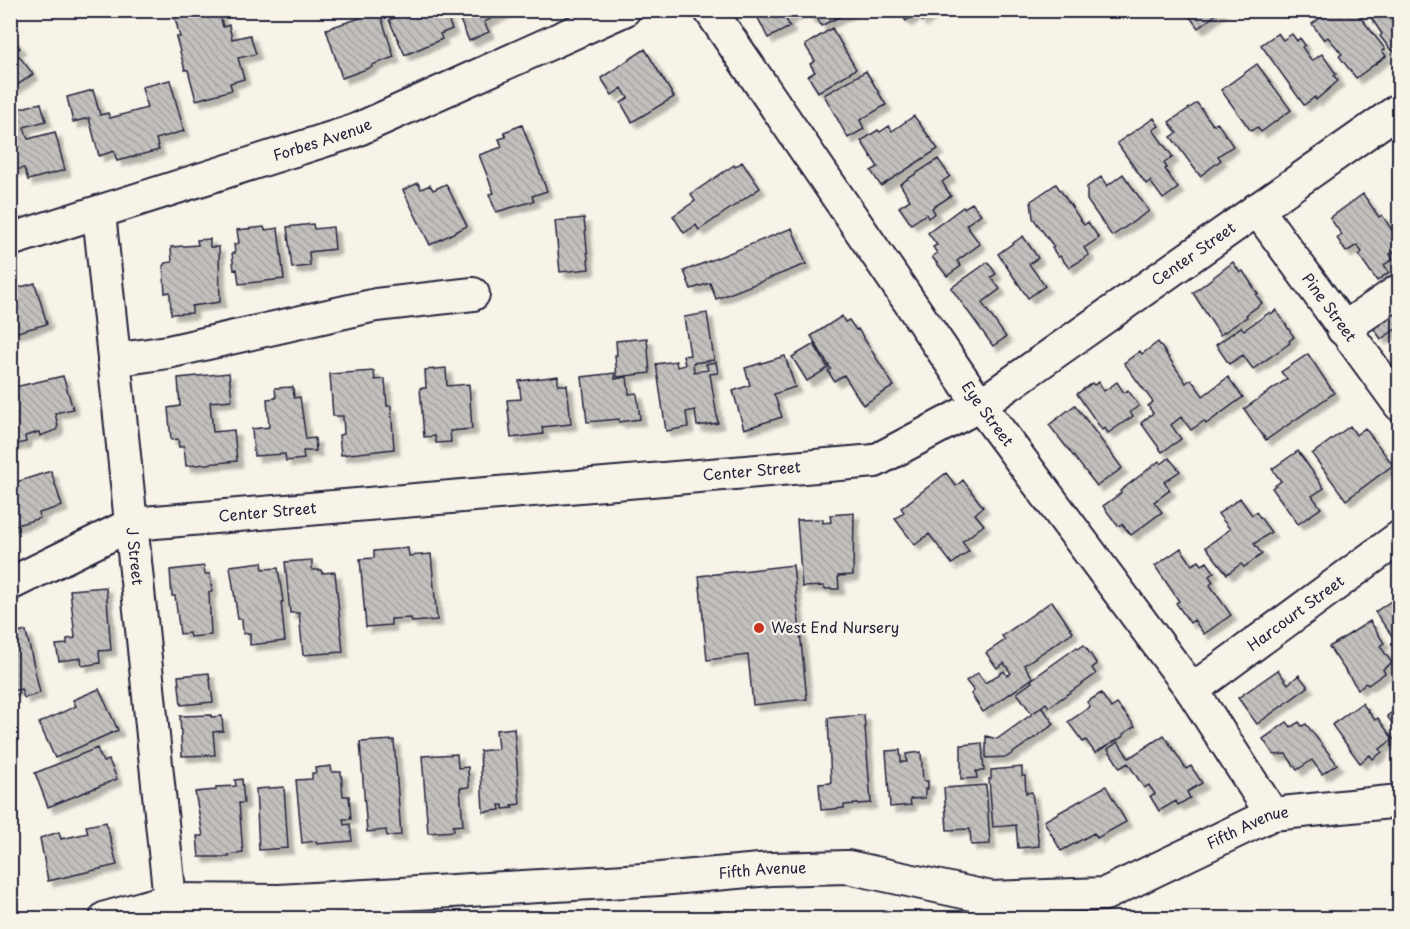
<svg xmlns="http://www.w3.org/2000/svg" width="1410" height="929" font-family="'Playpen Sans',sans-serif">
	<defs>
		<pattern id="building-back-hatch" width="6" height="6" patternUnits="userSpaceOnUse" patternTransform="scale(1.5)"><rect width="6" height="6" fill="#c2bfbd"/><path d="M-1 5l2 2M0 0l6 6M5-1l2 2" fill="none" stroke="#a6a4a3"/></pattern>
		<filter id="shadow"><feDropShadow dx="5.5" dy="5.5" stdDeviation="1.5" flood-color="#0004"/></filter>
	</defs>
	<rect width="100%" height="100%" fill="#f7f3e8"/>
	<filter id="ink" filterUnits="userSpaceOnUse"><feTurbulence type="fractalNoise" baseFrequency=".0167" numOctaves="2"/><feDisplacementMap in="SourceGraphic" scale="12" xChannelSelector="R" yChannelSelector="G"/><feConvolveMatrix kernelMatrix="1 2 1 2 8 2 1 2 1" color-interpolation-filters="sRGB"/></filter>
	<g filter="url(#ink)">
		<path fill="url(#building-back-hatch)" stroke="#22223b" stroke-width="1.5" filter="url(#shadow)" d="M219,10L223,27L229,25L232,39L250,35L256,54L238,58L244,79L230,83L232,90L196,100L188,70H185L176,37H180L173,11Z
			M363,10H379L394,57L372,65V67L342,78L326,29L360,18L359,12Z
			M411,10H444L452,29L440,34L442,39L405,55L389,20Z
			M449,10H504L505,12L484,22L489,32L469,41L457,13L451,15Z
			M754,10H804L786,19L790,27L768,38Z
			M806,10H853L821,26L816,15L810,18Z
			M898,10H932L933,12L922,21L916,14L906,21Z
			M1185,10H1222L1198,28Z
			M1355,10L1385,49L1382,51L1386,56L1356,78L1339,56L1342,54L1328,37L1324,40L1312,24L1326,14L1324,10Z
			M1366,10H1400V50L1395,53L1392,49L1391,50L1380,36L1382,34Z
			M832,28L856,69L818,92L808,76L815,72L810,64L815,61L805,45Z
			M1278,33L1283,40L1292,34L1297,41L1300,38L1305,45L1302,47L1312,61L1322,54L1336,74L1334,76L1338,81L1316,100L1315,97L1304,105L1261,45Z
			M10,35L20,48L15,51L33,74L10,90Z
			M645,49L674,97L632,122L621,103L628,98L622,88L612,95L601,78Z
			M1257,64L1291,110L1261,132L1257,127L1251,131L1221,90Z
			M866,71L886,105L860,120L864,129L848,138L824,95Z
			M170,80L184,131L156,139L159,150L117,161L114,151L99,156L89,118L73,122L67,97L93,90L100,115L108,113L110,118L147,108L142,87Z
			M41,103L46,121L24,127L28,139L55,132L65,170L28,180L24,168L10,171V111Z
			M1197,103L1213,125L1217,122L1233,146L1218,156L1221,160L1200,176L1171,137L1177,133L1169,122Z
			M914,116L938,149L881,186L871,171L878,167L861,141L878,130L880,132L889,126L892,131Z
			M1154,118L1159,126L1153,130L1173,157L1164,163L1167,168L1165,169L1178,188L1163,199L1150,181L1146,184L1117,143Z
			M522,125L547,191L532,196L534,201L496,212L489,194L494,193L479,155L502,147L499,139L506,137L504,132Z
			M938,159L950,176L942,182L951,196L932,208L935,213L928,218L926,214L911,224L899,207L910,200L900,184Z
			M742,162L760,188L699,230L696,225L684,233L673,216L695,201L691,194L734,165L735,167Z
			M1123,174L1149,211L1112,236L1087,200V187L1101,177L1107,186Z
			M418,183L421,189L430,185L433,190L446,184L467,226L430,245L403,190Z
			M1056,184L1084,225L1088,222L1099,238L1084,248L1089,255L1069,268L1060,256L1058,257L1052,248L1054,247L1033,218L1031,201Z
			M1363,194L1379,217L1382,215L1392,230L1397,227L1400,231V253L1396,256L1393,252L1390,254L1393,259L1384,265L1389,272L1377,281L1359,255L1362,252L1357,245L1346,252L1337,238L1342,235L1330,218Z
			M972,203L981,214L966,225L980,244L957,261L961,266L947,276L932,257L937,253L933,247L937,245L928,233L963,207L964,208Z
			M584,218L589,269L560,272L555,221Z
			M313,224L314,229L333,227L335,249L309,252L310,266L292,268L287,227Z
			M264,227L265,230L278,228L284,279L239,284L237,269L234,270L232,253H235L234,244L239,243L237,230Z
			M792,228L806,264L716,299L710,283L691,289L684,271Z
			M1023,236L1038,258L1029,264L1045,286L1028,298L998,254Z
			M210,239V247H219L220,302L192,306V313L171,314L170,292L165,293L163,266L165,263L172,262L171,247L198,245L197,240Z
			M988,262L996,274L991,277L1000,289L982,303L1006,337L993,346L951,288Z
			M1233,262L1240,273L1243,271L1258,294L1256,295L1262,303L1246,315L1247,317L1220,335L1193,293Z
			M35,283L47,324L10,334V290Z
			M1400,300V326L1381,339L1369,322Z
			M1276,310L1294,337L1289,341L1290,343L1253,369L1243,355L1229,364L1216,345L1241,327L1244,330L1270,312L1271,314Z
			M707,313L714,360L693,363L694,372L708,370L706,364L716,362L718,373L710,374L718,423L697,426L695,410L686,412L688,427L666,431L656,364L676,361L677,367L685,365L683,356L690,355L684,317Z
			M842,316L845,322L849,320L856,330L858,329L894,386L863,405L844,375L834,381L828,371L831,369L811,336Z
			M647,338L650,373L617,377L615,355H617L616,341Z
			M1158,342L1186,383L1191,379L1203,396L1228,377L1243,397L1206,424L1204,421L1191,430L1181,417L1171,425L1181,439L1162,452L1141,423L1153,413L1148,406L1153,402L1124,363L1140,351L1142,354Z
			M814,344L828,368L807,381L792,357Z
			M1308,354L1334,393L1266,440L1244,409L1287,379L1281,372Z
			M785,356L795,387L774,394L782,417L744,429L733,391L750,385L745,368Z
			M446,368L447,386L469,384L472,429L450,431L451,442L436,443L435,436L424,437L420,388H426L425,370Z
			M374,371L375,380L385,379L387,406H391L394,449L341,455L339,435L344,434L343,416H333L330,374Z
			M229,373L232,400L210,402L213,432L234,430L237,461L186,466L184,446L179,447L178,439L171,440L168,408L180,406L178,378Z
			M615,373V379L627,377L629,394L637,393L640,419L619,422V419L587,422L582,377Z
			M63,376L73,409L55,413L58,426L56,430L40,436L39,432L25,436L26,442L10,446V388Z
			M558,376V385H567L571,424L542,427L543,434L511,438L507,400L521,399L519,381Z
			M1099,382L1104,391L1117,382L1124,393L1128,390L1139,406L1130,412L1133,416L1108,433L1105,428L1102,430L1077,394L1092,383L1094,385Z
			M293,387L294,398L300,397L306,439L315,438L316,451H303L304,459L286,461L285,454L254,456L252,429L269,427L267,399L276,398L275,388Z
			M1075,405L1122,468L1097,486L1049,425Z
			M1350,426L1356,435L1365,428L1393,465L1346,500L1312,454Z
			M1298,451L1324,488L1312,496L1321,508L1298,524L1272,488L1281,481L1272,469Z
			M1169,458L1180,471L1164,482L1170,490L1154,502L1162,512L1131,535L1122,524L1118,526L1103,506L1121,493L1120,491L1159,461L1161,464Z
			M51,471L62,506L39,513L40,518L10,527V484Z
			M946,473L956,486L963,480L983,507L975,514L984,525L962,542L969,551L952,564L929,534L915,545L895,519L904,512L901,508Z
			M1240,498L1252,515L1256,512L1271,532L1254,544L1262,554L1244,567L1241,564L1227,574L1206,547L1230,529L1218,514Z
			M854,513L853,575L838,576L839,589H824V586L802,587L797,520L823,519V523L831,522L830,515Z
			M408,548L409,556L431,554L437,620L412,622L411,618L391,619V625L366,627L360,559L374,558V551Z
			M1181,548L1192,565L1199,561L1202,565L1207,562L1214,572L1209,576L1213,582L1210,585L1231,615L1204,634L1194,620L1190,623L1176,603L1179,601L1155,566Z
			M312,560V570H321L322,573L335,572L343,652L303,655L299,613H290L285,562Z
			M262,562L263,569L278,568L283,602H281L285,641L250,645V633L243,634L242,619H238L230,566Z
			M793,565L807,699L753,705L748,655L707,660L699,576Z
			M204,566L205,574H210L212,591L209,592L211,635L190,637L189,633L180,634L175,596H172L170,570Z
			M106,587L111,650L99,651L100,663L82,666L81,658L59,661L56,645L67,644V639L75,638L70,590Z
			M1397,597L1400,601V647L1375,612Z
			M1052,601L1073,632L1024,665L1033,678L983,712L971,694L974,691L966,681L978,673L985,683L1004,671L1007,676L1011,673L1004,663L997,668L986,653L1005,640L1002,636Z
			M1370,621L1384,643L1380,646L1392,663L1383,669L1385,673L1368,685L1366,683L1358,689L1329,647Z
			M26,631L40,693L24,698L21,689L10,691V635Z
			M1084,645L1097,664L1092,668L1096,674L1049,707L1046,703L1032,714L1017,693L1032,682L1031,680L1077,647L1078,649Z
			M1278,670L1288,684L1299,675L1308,687L1257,724L1238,698Z
			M209,673L213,702L181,705L178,676Z
			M99,689L118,730L55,758L39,723L76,706L73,700Z
			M1101,693L1111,708L1117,704L1135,726L1123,734L1124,736L1095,753L1086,740L1083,742L1068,722L1090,707L1087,702Z
			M1362,703L1375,720L1378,718L1393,739L1380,749L1382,752L1373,759L1370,755L1360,763L1332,725Z
			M1042,707L1054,724L1007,757L986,758V736L997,739Z
			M1400,707V734L1387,716Z
			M211,715V717L222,716L223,731L213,732L215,755L182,756L180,716Z
			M864,715L871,803L844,805V808L821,810L819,784L831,783L828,718Z
			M1287,722L1291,727L1299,722L1302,726L1306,724L1337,764L1322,774L1312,760L1297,770L1286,754L1274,755L1263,739Z
			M514,728L520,804L512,805L513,808L503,809V805H499L500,810L483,812L480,751L498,749L496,730Z
			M1164,735L1186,769L1191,766L1202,783L1187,792L1190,798L1178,805L1176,801L1159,811L1150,796L1155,794L1149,785L1144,788L1128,763L1120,768L1108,749L1118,742L1129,758Z
			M394,740L401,835L387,836L386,830L367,832L360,742Z
			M982,743L984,771H976L977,778L961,779V745Z
			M97,748L103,762L109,760L117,779L48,807L35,773Z
			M900,750L901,762H907L906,754L921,752L923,781H928V789H925V798L910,799L911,805L890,807L886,751Z
			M457,754L458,768L468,767L469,787L460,788L463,825L453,826L454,831L428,833L422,756Z
			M331,766L332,772H341L343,796H349L351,819H343L344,825L350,824L352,841L317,844L316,841L302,843L296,780L312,779V773H316L315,768Z
			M1022,767V776H1025L1026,793L1032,792L1039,846L1018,848L1016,825L993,827L989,779H991V770Z
			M242,779L244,803H239L243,853L228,855L229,857H199L197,836H203L195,792L216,790V787L236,786L235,780Z
			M986,785L990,844L971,845L970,829L947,830L944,788Z
			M1106,786L1126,822L1097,838L1094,833L1061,851L1044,821Z
			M284,787L288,848L259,850L256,789Z
			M106,822L117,865L48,881L40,838L59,832L61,839L88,833L86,826Z"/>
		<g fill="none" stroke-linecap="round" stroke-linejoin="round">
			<defs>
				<g id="minor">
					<path id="s1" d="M710,10L980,405L1192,690L1272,814"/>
					<path id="s2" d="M1257,209L1400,405"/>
					<path id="s3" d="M99,213L170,900"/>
					<path id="s4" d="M10,240L354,131L624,10"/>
					<path d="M1343,329L1400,290"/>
					<path d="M114,360L168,352L376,305L473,294"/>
					<path id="s5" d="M10,584L132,524L875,461L980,405L1400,109"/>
					<path id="s6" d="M1192,690L1400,537"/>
					<path id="s7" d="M106,918L170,900L279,901L660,879L771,869L848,867L991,898L1105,894L1272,814L1400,801"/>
				</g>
			</defs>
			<use href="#minor" stroke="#22223b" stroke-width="36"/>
			<use href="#minor" stroke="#f7f3e8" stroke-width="32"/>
		</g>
	</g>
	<circle fill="#c8321e" stroke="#f7f3e8" stroke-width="2" cx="759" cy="628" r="6"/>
	<g text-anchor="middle" stroke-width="4.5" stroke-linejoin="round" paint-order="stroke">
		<g font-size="15" fill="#22223b" stroke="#f7f3e8">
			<text dy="5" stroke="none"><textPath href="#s4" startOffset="328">Forbes Avenue</textPath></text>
			<text dy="5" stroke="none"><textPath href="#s5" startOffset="1262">Center Street</textPath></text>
			<text dy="5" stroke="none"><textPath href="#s2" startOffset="122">Pine Street</textPath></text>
			<text dy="5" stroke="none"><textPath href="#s1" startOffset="490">Eye Street</textPath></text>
			<text dy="5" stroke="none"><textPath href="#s5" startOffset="758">Center Street</textPath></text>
			<text dy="5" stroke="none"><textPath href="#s5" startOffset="272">Center Street</textPath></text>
			<text dy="5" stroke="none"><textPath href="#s3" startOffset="345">J Street</textPath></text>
			<text dy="5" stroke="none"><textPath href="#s6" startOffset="129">Harcourt Street</textPath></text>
			<text dy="5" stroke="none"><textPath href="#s7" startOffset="1164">Fifth Avenue</textPath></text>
			<text dy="5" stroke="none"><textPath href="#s7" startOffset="660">Fifth Avenue</textPath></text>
		</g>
		<g font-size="15" fill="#22223b" stroke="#f7f3e8" text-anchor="start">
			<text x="771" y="633">West End Nursery</text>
		</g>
	</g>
	<rect width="1410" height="929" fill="none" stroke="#f7f3e8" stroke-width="36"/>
	<rect x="18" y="18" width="1374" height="893" fill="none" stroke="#22223b" stroke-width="2" filter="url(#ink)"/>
</svg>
